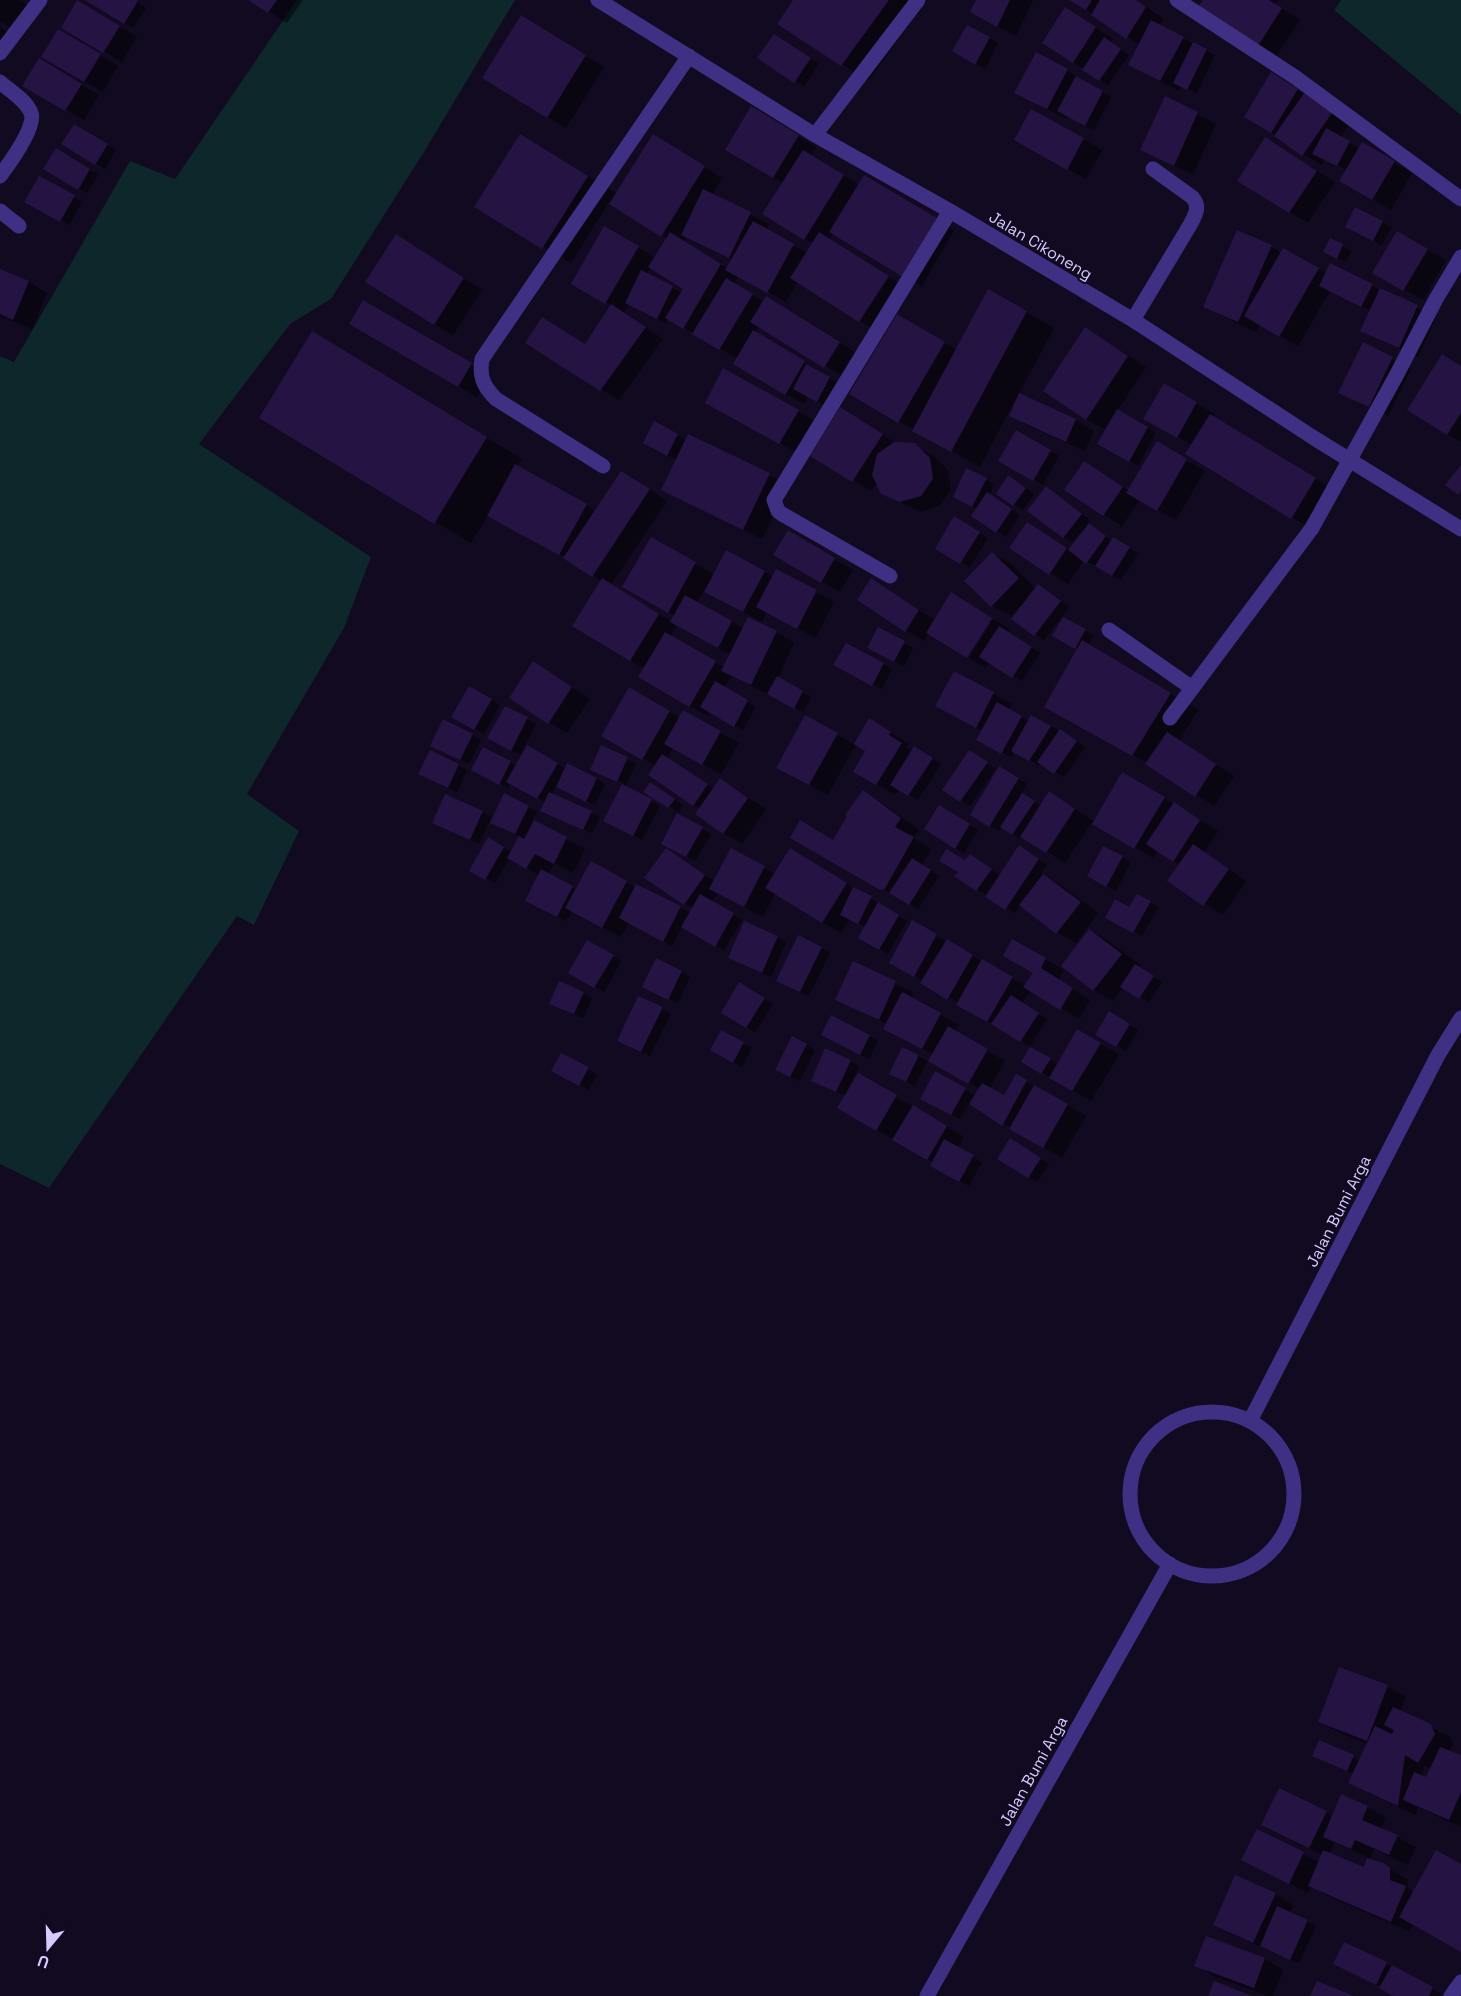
<svg xmlns="http://www.w3.org/2000/svg" width="1461" height="1996" font-family="'Space Grotesk',sans-serif">
	<rect width="100%" height="100%" fill="#110a20"/>
	<path fill="#0d272b" d="M297,0H515L424,152L331,299L290,324L199,444L371,557L344,628L247,794L299,831L254,925L237,916L49,1188L0,1164V356L14,362L130,161L175,179Z
		M1341,0H1461V115L1334,10Z"/>
	<path fill="#0007" fill-rule="evenodd" d="M0,0H19L31,8L15,30L0,21Z
		M88,0H134L146,8L133,28Z
		M251,0H303L287,23Z
		M795,0H927L869,80L842,64Z
		M978,0H1033L1016,36L972,12Z
		M1072,0H1136L1164,19L1159,26L1215,55L1197,93L1182,86L1179,91L1148,75L1140,45Z
		M1204,0H1278L1275,4L1300,20L1277,55L1259,45Z
		M78,2L137,37L122,62L63,28Z
		M1084,20L1113,39L1111,43L1129,55L1108,85L1044,43Z
		M0,27L12,34L0,52Z
		M540,28L604,67L566,128L484,78Z
		M58,31L118,66L103,92L43,56Z
		M989,38L998,43L985,69L954,50Z
		M783,41L819,64L804,86L759,58Z
		M39,60L99,95L84,120L24,85Z
		M1067,70L1111,97L1094,130L1068,116L1066,118L1035,103Z
		M1272,74L1316,101L1349,125L1340,138L1360,149L1363,144L1412,173L1391,210L1341,181L1347,170L1325,159L1321,165L1246,116Z
		M1165,98L1216,124L1193,175L1142,149Z
		M752,108L816,147L811,156L860,185L865,177L954,230L922,286L833,233L829,240L906,288L878,332L798,281L786,302L739,276L734,284L764,302L785,309L858,354L844,377L759,326L755,333L838,383L826,406L808,396L804,404L735,364L738,359L668,318L666,323L629,304L624,313L663,339L619,400L601,389L586,345L612,306L573,283L604,228L656,258L668,239L609,202L571,263L477,206L548,152L617,194L671,147L722,178L712,195L769,224L766,230L807,253L813,244L765,214L784,183L727,149ZM687,236L733,260L728,269L683,242ZM651,267L685,288L682,293L646,275Z
		M1032,111L1102,150L1086,179L1016,139Z
		M74,126L116,150L105,169L63,144Z
		M57,150L98,175L87,193L45,169Z
		M1284,150L1335,182L1308,223L1239,180Z
		M40,178L82,202L69,225L27,201Z
		M1382,222L1391,227L1382,245L1356,231Z
		M1397,233L1446,260L1423,300L1374,272Z
		M1342,246L1351,251L1346,262L1334,256Z
		M415,247L482,290L453,335L434,324Z
		M1271,247L1282,253L1284,250L1326,274L1372,286L1436,317L1418,357L1362,330L1371,311L1330,291L1298,346L1260,324L1256,332L1205,307Z
		M0,270L29,282L47,293L32,329L0,316Z
		M363,302L489,375L477,397L351,323Z
		M1026,312L1054,328L1018,395L1076,420L1094,431L1085,451L1029,426L1011,416L1017,401L1015,400L980,467L851,394L897,316L957,350Z
		M1086,329L1146,367L1117,411L1156,433L1138,466L1099,443L1107,431L1086,419Z
		M348,354L522,459L517,467L596,511L640,483L667,501L611,585L672,622L676,616L624,587L651,539L715,575L764,572L774,577L777,571L834,602L816,638L767,612L762,622L704,591L697,603L744,629L776,632L794,643L778,678L811,697L803,712L732,676L724,688L756,707L743,730L710,712L708,716L640,677L645,669L630,660L602,581L565,557L488,515L471,543L261,417ZM677,625L731,655L725,668L670,636Z
		M1392,359L1411,369L1388,416L1340,392Z
		M1461,367V442L1409,410Z
		M1164,385L1215,414L1213,417L1334,490L1310,528L1187,454L1193,445L1145,418Z
		M798,411L816,422L798,453L725,413Z
		M859,420L897,444L914,445L934,456L948,470L951,490L939,506L920,512L882,492L877,482L871,491L812,455Z
		M655,423L687,441L689,436L788,485L762,539L663,489L677,460L653,448Z
		M1016,432L1059,456L1043,485L1000,460Z
		M1157,443L1205,471L1176,520L1140,500L1122,526L1066,490L1084,463L1129,491Z
		M986,479L994,484L989,495L1020,515L1006,537L973,516L978,509L963,502Z
		M1018,482L1034,494L1023,510L998,494Z
		M1047,488L1090,520L1087,524L1113,541L1114,539L1138,554L1121,580L1084,560L1068,584L1050,573L1028,524L1070,550L1081,535L1079,534L1072,542L1064,537Z
		M955,518L988,538L970,567L937,548Z
		M788,532L853,570L840,592L775,555Z
		M993,554L1011,564L1036,589L1039,586L1069,607L1044,640L1014,619L1022,608L1020,606L1011,616L992,606L967,581Z
		M872,580L936,621L924,641L906,630Z
		M993,619L1010,629L1007,633L1040,653L1022,681L990,662L986,668L969,658Z
		M1064,619L1094,636L1088,645L1198,710L1179,741L1234,776L1214,806L1148,763L1073,722L1079,649L1054,635Z
		M879,629L913,648L904,666L878,652Z
		M883,664L892,669L882,689L844,670Z
		M955,673L1012,704L1009,710L1029,721L1032,717L1069,736L1085,747L1064,777L1040,763L1039,765L1014,751L1011,757L987,744L983,731L956,716Z
		M552,674L590,699L567,733L549,722Z
		M470,688L500,705L484,734L453,717Z
		M629,689L680,718L683,712L739,743L721,774L673,748L667,758L714,789L721,780L766,809L742,844L724,833L656,766L603,736Z
		M506,708L536,724L520,755L489,738Z
		M805,717L855,745L870,720L909,744L906,747L913,751L915,748L941,764L918,800L899,789L895,795L855,771L867,750L856,744L828,795L797,778Z
		M472,735L481,740L469,764L441,750Z
		M528,747L566,769L597,779L605,784L595,805L556,786L551,795L600,817L592,833L551,815L546,802L511,783L508,788L473,769L484,749L517,766Z
		M431,752L467,770L457,792L429,779Z
		M979,757L995,769L970,806L944,790Z
		M627,759L636,764L625,787L660,806L642,840L605,820L624,783L599,772Z
		M1000,768L1027,784L1021,794L1041,806L1050,793L1095,822L1123,774L1218,831L1204,852L1246,881L1223,915L1169,881L1180,865L1158,850L1153,858L1092,822L1065,863L1023,837L1021,839L1001,826L999,831L972,814Z
		M659,789L683,805L678,812L645,792Z
		M863,792L882,803L919,830L913,838L931,849L922,865L939,876L918,909L792,837L834,842Z
		M528,807L537,812L532,821L585,849L573,873L554,863L548,874L577,890L591,863L636,888L637,886L691,913L693,909L646,878L666,850L715,881L731,850L775,874L808,860L907,921L888,954L860,937L866,927L850,919L841,933L775,893L763,917L718,893L712,902L742,920L724,950L682,926L672,946L629,922L621,937L572,910L566,921L535,905L539,875L510,858L495,883L471,870L489,839L512,853L521,837L501,827Z
		M940,807L978,830L964,853L955,848Z
		M482,812L491,817L479,844L442,827Z
		M678,815L711,834L695,861L663,843Z
		M1104,848L1131,862L1116,891L1089,876Z
		M1028,852L1047,865L1041,874L1062,886L1098,913L1076,943L1057,932L1021,905L1015,913L956,876L966,862L979,861L1001,876Z
		M1137,896L1159,907L1142,936L1107,917L1130,909Z
		M913,923L1026,986L1035,973L1012,941L1064,970L1058,980L1090,1000L1079,1019L1031,990L1022,1003L1047,1019L1030,1046L891,962Z
		M1090,930L1108,941L1140,965L1138,968L1162,982L1149,1002L1123,987L1113,1001L1094,990L1063,966Z
		M777,937L786,942L771,977L739,963Z
		M587,942L621,961L604,992L570,972Z
		M821,948L830,953L809,996L787,986Z
		M854,963L914,993L911,999L959,1025L955,1032L1005,1061L989,1089L1005,1097L1016,1076L1086,1116L1062,1158L969,1103L960,1119L922,1098L936,1073L976,1096L980,1089L930,1060L933,1054L903,1039L887,1024L837,999Z
		M681,972L690,977L678,1003L653,992Z
		M740,985L773,1004L755,1032L723,1013Z
		M583,993L592,998L583,1018L551,1003Z
		M639,998L671,1014L650,1056L627,1045Z
		M1109,1013L1138,1030L1126,1051L1097,1034Z
		M831,1017L878,1041L869,1059L831,1040Z
		M1078,1031L1119,1055L1091,1101L1023,1062L1030,1049L1058,1065Z
		M722,1032L752,1048L742,1067L712,1050Z
		M806,1045L815,1050L800,1081L786,1074Z
		M561,1055L597,1074L589,1090L553,1071Z
		M918,1056L927,1061L915,1086L900,1078Z
		M850,1061L859,1066L852,1081L854,1082L858,1075L964,1137L958,1148L982,1162L969,1186L932,1166L933,1162L839,1108L846,1096L822,1085Z
		M1019,1145L1049,1164L1037,1182L1029,1177Z
		M1340,1669L1388,1687L1406,1697L1400,1712L1450,1737L1453,1745L1449,1752L1461,1757V1827L1418,1807L1416,1815L1369,1793L1350,1783L1354,1774L1314,1756L1320,1742L1360,1761L1368,1744L1338,1732L1319,1722ZM1424,1765L1431,1769L1427,1779L1422,1777Z
		M1367,1807L1386,1818L1381,1829L1416,1847L1408,1865L1374,1849L1369,1861L1383,1865L1408,1880V1889L1414,1893L1461,1866V1951L1413,1924L1409,1931L1328,1896L1311,1886L1308,1893L1243,1860L1257,1831L1320,1863L1323,1855L1263,1824L1326,1813L1333,1817ZM1335,1842L1369,1858L1365,1869L1329,1854Z
		M1275,1894L1293,1905L1289,1913L1316,1926L1299,1963L1233,1935L1214,1925Z
		M1207,1938L1265,1959L1283,1970L1273,1996H1268L1214,1976L1196,1965Z
		M1345,1944L1386,1964L1441,1994L1440,1996H1396L1382,1987L1344,1969Z"/>
	<path fill="#251443" d="M77,0L120,26L103,53L61,28Z
		M85,0H136L138,1L124,24Z
		M248,0H277L268,13Z
		M793,0H889L841,66L777,24Z
		M976,0H1010L997,27L970,12Z
		M1069,0H1092L1086,10Z
		M1100,0H1136L1146,7L1126,39L1091,15Z
		M1203,0H1269L1282,8L1258,46L1198,7Z
		M1065,7L1096,27L1073,63L1042,43Z
		M521,15L586,55L547,118L482,78Z
		M1151,20L1184,37L1160,81L1128,65Z
		M967,25L990,37L975,65L952,51Z
		M58,29L101,54L84,82L41,57Z
		M774,34L811,58L794,83L757,58Z
		M1104,37L1121,49L1099,81L1082,70Z
		M1193,42L1207,49L1187,90L1173,83Z
		M1036,52L1068,69L1047,109L1014,93Z
		M39,58L82,84L65,111L22,86Z
		M1271,72L1298,89L1271,133L1244,117Z
		M1076,76L1103,91L1085,126L1057,111Z
		M1304,93L1332,113L1302,156L1274,136Z
		M1165,96L1198,112L1174,166L1140,150Z
		M751,106L799,135L773,178L725,150Z
		M1031,109L1084,138L1067,170L1014,140Z
		M74,124L108,144L95,165L61,144Z
		M1326,128L1350,141L1337,166L1312,154Z
		M520,134L588,176L542,249L474,207Z
		M653,134L705,166L661,237L609,204Z
		M1265,137L1317,171L1289,213L1237,181Z
		M1362,142L1395,161L1372,200L1339,181Z
		M56,148L90,169L78,190L43,169Z
		M803,150L844,175L804,240L762,214Z
		M864,175L937,218L903,277L829,232Z
		M39,176L75,195L60,222L24,202Z
		M703,189L751,212L729,258L681,235Z
		M1355,207L1383,221L1373,241L1345,227Z
		M753,221L794,244L767,293L725,270Z
		M604,226L639,246L605,304L571,284Z
		M1237,230L1272,245L1238,322L1203,307Z
		M1397,231L1428,249L1403,291L1372,273Z
		M670,232L721,264L683,329L665,318L683,289L648,267Z
		M819,232L889,276L859,322L790,278Z
		M396,234L464,278L434,325L365,282Z
		M1330,238L1343,244L1337,259L1323,252Z
		M1283,248L1319,268L1279,337L1244,316Z
		M1330,263L1373,284L1361,307L1319,286Z
		M0,269L29,281L13,320L0,314Z
		M641,270L673,286L657,319L625,303Z
		M726,278L753,294L719,350L692,334Z
		M1380,288L1418,305L1399,348L1360,331Z
		M988,289L1027,311L951,452L912,431Z
		M766,296L840,342L824,368L750,322Z
		M363,300L472,363L458,387L349,324Z
		M611,304L646,327L600,391L525,343L542,317L585,344Z
		M897,314L945,342L898,423L849,394Z
		M1085,327L1128,356L1086,420L1043,391Z
		M753,330L805,361L785,395L733,364Z
		M312,331L487,437L434,524L259,418Z
		M1363,342L1393,357L1369,407L1338,393Z
		M1442,354L1461,366V413L1447,435L1407,410Z
		M806,364L830,377L817,402L793,389Z
		M723,368L799,410L779,444L705,403Z
		M1164,383L1197,402L1177,438L1143,419Z
		M1019,393L1076,419L1066,442L1009,416Z
		M840,407L883,434L852,482L810,456Z
		M1117,409L1148,427L1129,462L1097,444Z
		M1210,414L1316,478L1291,519L1185,454Z
		M654,421L678,434L667,456L643,443Z
		M1016,430L1051,450L1033,481L998,461Z
		M688,434L770,473L743,530L661,490Z
		M1157,441L1187,459L1157,511L1126,493Z
		M894,442L915,443L930,458L933,479L921,496L900,502L881,494L872,475L877,454Z
		M1084,461L1123,487L1103,516L1064,490Z
		M515,464L587,504L559,555L487,516Z
		M1461,465V491L1458,495L1445,485Z
		M966,468L987,478L972,507L953,497Z
		M621,471L650,489L592,577L563,558Z
		M1008,475L1026,488L1013,506L996,494Z
		M1046,486L1082,514L1063,538L1027,511Z
		M987,492L1012,509L996,533L971,516Z
		M954,516L980,532L960,564L935,549Z
		M1027,522L1067,548L1049,575L1009,548Z
		M1089,523L1106,536L1086,564L1068,550Z
		M788,530L835,558L821,583L773,555Z
		M651,537L696,562L668,613L622,587Z
		M1113,537L1130,547L1112,576L1095,566Z
		M726,550L765,571L743,612L704,592Z
		M992,552L1019,578L991,607L964,581Z
		M776,569L817,590L797,629L756,607Z
		M602,578L659,614L630,661L572,626Z
		M871,578L919,610L905,632L857,600Z
		M1038,584L1061,601L1034,636L1011,619Z
		M951,592L992,618L967,658L926,633Z
		M685,595L732,621L718,648L670,622Z
		M748,617L777,631L751,685L721,671Z
		M1063,617L1086,629L1075,649L1052,636Z
		M999,626L1032,647L1012,678L979,657Z
		M878,627L905,641L894,662L867,648Z
		M665,632L716,661L689,707L638,677Z
		M1082,640L1171,693L1132,756L1044,707Z
		M846,643L884,663L872,686L833,665Z
		M533,661L572,687L548,724L509,698Z
		M954,671L994,692L976,728L935,706Z
		M777,676L803,691L794,709L767,694Z
		M715,681L748,700L734,727L700,707Z
		M469,686L492,699L474,730L451,717Z
		M629,687L670,711L642,760L601,736Z
		M997,702L1022,716L1001,754L976,740Z
		M505,706L528,717L511,751L487,738Z
		M683,710L721,731L702,765L664,744Z
		M805,715L838,733L809,785L776,768Z
		M1031,715L1051,726L1029,761L1011,751Z
		M869,718L891,732L889,735L902,743L876,785L853,772L865,751L854,744Z
		M443,719L473,734L460,760L430,746Z
		M1060,729L1077,741L1054,774L1037,762Z
		M1167,732L1216,764L1195,797L1145,764Z
		M527,745L558,763L537,799L506,782Z
		M601,745L628,757L617,782L590,770Z
		M914,746L933,758L908,796L890,785Z
		M483,747L511,761L499,785L471,770Z
		M430,750L459,764L448,788L418,774Z
		M969,750L988,762L960,802L942,790Z
		M662,754L708,784L693,806L648,775Z
		M567,763L597,778L586,802L556,787Z
		M999,766L1019,778L989,827L970,815Z
		M1122,772L1165,797L1134,849L1092,824Z
		M720,778L748,798L723,834L695,814Z
		M650,782L675,799L668,808L643,792Z
		M622,784L652,799L633,836L603,821Z
		M863,790L901,818L895,827L914,837L884,890L881,889L880,890L790,838L800,820L833,840L847,816L845,815Z
		M1049,791L1075,809L1046,853L1020,837Z
		M549,792L592,811L583,830L540,811Z
		M504,793L529,806L515,834L490,823Z
		M1022,793L1035,801L1012,835L1000,827Z
		M445,794L483,811L470,840L432,823Z
		M1174,802L1200,820L1173,862L1146,844Z
		M939,805L970,824L955,849L924,829Z
		M677,813L703,827L686,857L661,844Z
		M534,820L567,837L554,864L535,854L526,869L507,858L519,836L524,839Z
		M488,837L504,847L485,880L469,871Z
		M1193,844L1229,869L1203,906L1167,881Z
		M1019,845L1039,859L1005,910L985,897Z
		M1103,846L1123,856L1106,887L1087,876Z
		M666,848L705,875L684,905L644,878Z
		M731,848L765,866L744,907L709,889Z
		M790,848L847,883L822,923L765,888Z
		M946,849L965,860L970,854L992,869L976,891L954,876L958,872L939,861Z
		M912,858L931,870L909,905L889,893Z
		M591,861L627,881L602,928L565,908Z
		M541,869L573,886L557,917L525,901Z
		M1043,874L1081,902L1056,934L1019,905Z
		M636,884L681,906L663,942L619,918Z
		M853,887L872,896L858,924L840,915Z
		M700,894L734,913L715,947L681,927Z
		M1137,894L1151,901L1133,933L1105,918L1115,899L1129,907Z
		M878,902L899,915L879,950L858,938Z
		M912,920L937,934L914,977L889,963Z
		M744,921L778,936L762,973L728,958Z
		M1089,929L1122,954L1093,991L1061,966Z
		M798,935L822,947L800,992L776,981Z
		M947,939L973,955L947,1000L920,983Z
		M1012,939L1046,958L1041,968L1073,988L1060,1010L1023,987L1033,973L1003,956Z
		M587,940L614,955L594,988L568,973Z
		M656,958L682,971L668,1000L642,987Z
		M982,959L1013,977L987,1022L956,1005Z
		M853,961L896,981L879,1020L835,1000Z
		M1135,964L1154,976L1139,999L1120,987Z
		M559,981L584,992L574,1014L549,1004Z
		M739,982L765,998L746,1028L721,1013Z
		M902,992L941,1013L922,1049L883,1029Z
		M1011,995L1039,1013L1020,1042L991,1024Z
		M638,996L663,1007L641,1052L617,1041Z
		M1109,1011L1130,1024L1116,1047L1095,1035Z
		M831,1015L870,1035L860,1055L821,1035Z
		M948,1026L988,1049L968,1084L928,1061Z
		M1077,1029L1101,1043L1072,1091L1049,1078Z
		M721,1030L744,1042L733,1063L710,1050Z
		M792,1036L807,1044L790,1077L775,1070Z
		M902,1047L919,1055L906,1082L889,1074Z
		M1030,1047L1051,1058L1041,1074L1021,1062Z
		M825,1048L851,1060L836,1092L811,1081Z
		M561,1053L589,1067L579,1086L551,1071Z
		M935,1071L966,1088L951,1115L920,1099Z
		M858,1073L897,1095L876,1131L837,1108Z
		M1016,1074L1027,1080L1002,1126L969,1104L982,1083L1004,1095Z
		M1034,1085L1068,1104L1043,1148L1009,1129Z
		M913,1105L947,1126L927,1160L892,1140Z
		M1010,1138L1041,1158L1028,1178L997,1159Z
		M944,1139L974,1155L959,1182L930,1166Z
		M1339,1667L1388,1685L1367,1741L1318,1722Z
		M1393,1707L1431,1724L1435,1734L1418,1763L1405,1755L1398,1806L1348,1783L1375,1726L1392,1734L1394,1730L1384,1725Z
		M1319,1740L1354,1755L1347,1771L1312,1756Z
		M1440,1747L1461,1755V1792L1449,1820L1403,1800L1414,1772L1426,1777Z
		M1279,1788L1327,1811L1309,1848L1261,1825Z
		M1341,1794L1368,1806L1362,1820L1398,1835L1389,1855L1355,1840L1351,1849L1323,1837Z
		M1257,1829L1304,1852L1289,1884L1241,1860Z
		M1323,1850L1364,1867L1367,1858L1383,1863L1390,1868V1880L1406,1886L1391,1922L1308,1886Z
		M1436,1850L1461,1864V1952L1399,1917Z
		M1235,1875L1276,1893L1253,1943L1213,1925Z
		M1277,1906L1308,1920L1290,1960L1260,1946Z
		M1206,1936L1265,1958L1254,1988L1194,1966Z
		M1344,1942L1387,1962L1376,1985L1333,1964Z
		M1392,1965L1433,1987L1429,1996H1393L1379,1988Z
		M1214,1981L1252,1996H1208Z
		M1317,1981L1354,1996H1310Z"/>
	<g fill="none" stroke-linecap="round" stroke-linejoin="round">
		<path stroke="#403084" stroke-width="15" d="M598,0L815,135L950,211L1133,320L1314,438L1461,529
			M1177,0L1295,77L1461,199
			M0,53L40,0
			M0,82C10,91 26,100 31,113C37,126 9,164 0,176
			M815,135L918,0
			M0,211L19,226
			M1133,320L1190,225C1195,215 1201,207 1192,197L1153,169
			M603,466L496,399C483,386 479,376 482,359L689,56
			M890,576L782,514L778,511L774,500L950,211
			M1109,630L1192,688
			M1170,718L1312,528L1396,376L1436,299L1461,257
			M1130 1494a82 82 0 1 1 164 0a82 82 0 1 1-164 0Z
			M1250,1421L1438,1055L1461,1018
			M927,1996L1170,1564
			M1451,1996L1461,1982"/>
	</g>
	<g text-anchor="middle" stroke-width="4.5" stroke-linejoin="round" paint-order="stroke">
		<g font-size="16" fill="#d8c9ff" stroke="#110a20">
			<text transform="translate(1041 245) rotate(31)" y="6">Jalan Cikoneng</text>
			<text transform="translate(1338 1211) rotate(-63)" y="6">Jalan Bumi Arga</text>
			<text transform="translate(1033 1771) rotate(-61)" y="6">Jalan Bumi Arga</text>
		</g>
	</g>
	<g transform="translate(48 1948) rotate(199)" stroke="#110a20" stroke-width="4.5" paint-order="stroke">
	<path d="M0-4.5L10 22L0 15L-10 22Z" fill="#d8c9ff"/>
	<text y="-9" font-size="16" font-weight="bold" text-anchor="middle" fill="#d8c9ff">U</text>
	</g>
</svg>
